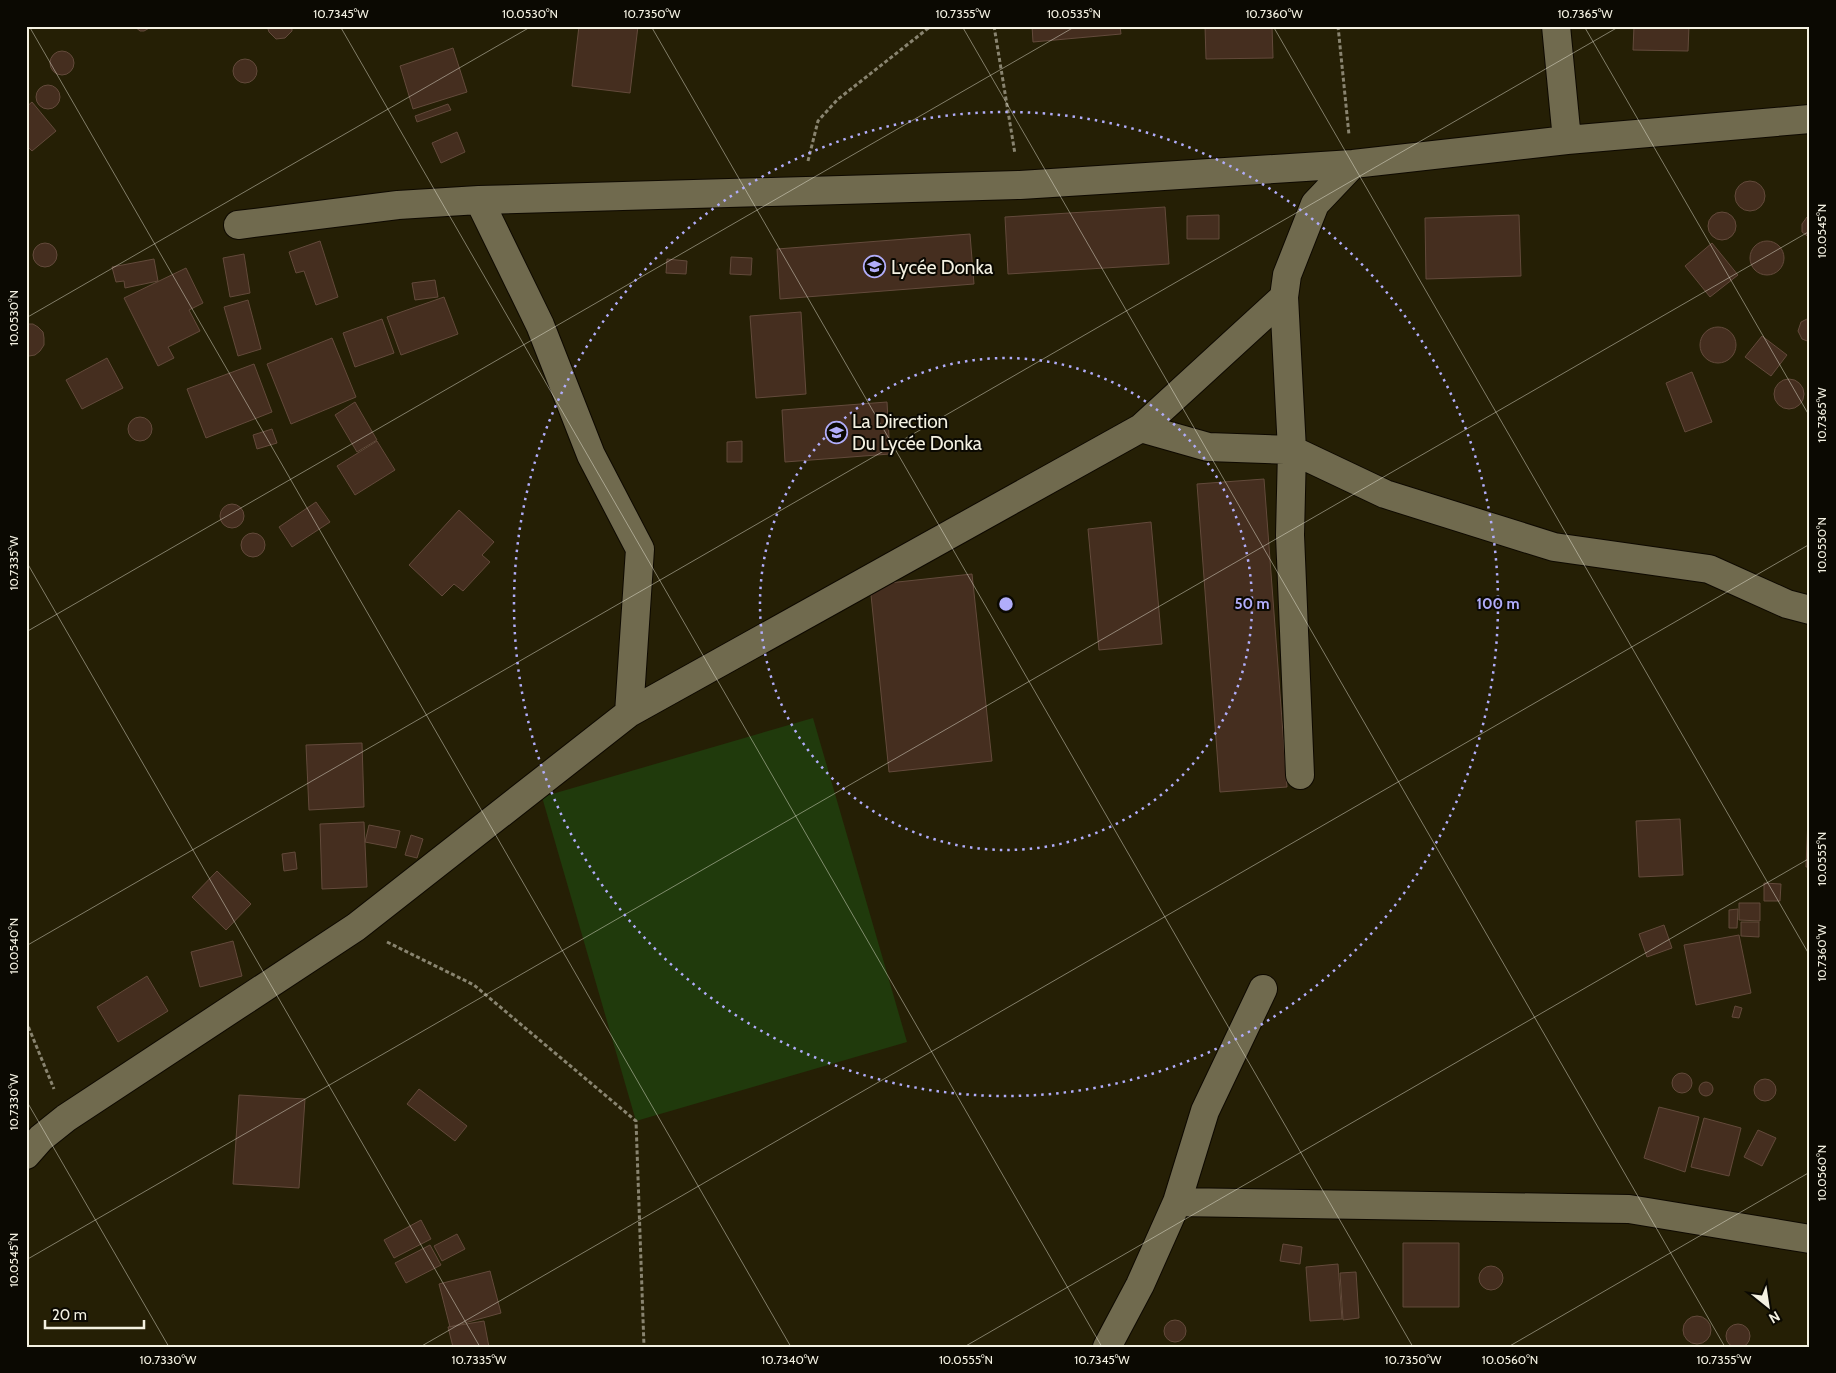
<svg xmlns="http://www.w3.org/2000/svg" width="1836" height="1373" font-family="Cabin,sans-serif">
	<rect width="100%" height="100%" fill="#251f05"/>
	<path fill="#203a0c" d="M813,718L907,1042L636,1121L542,797Z"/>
	<path fill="#452e1f" stroke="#634a3b" d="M134,26H153L144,31H140Z
		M267,26H292V31L285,38L276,39L269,32Z
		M579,26H638L630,93L572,86Z
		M1032,26H1120L1121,34L1033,42Z
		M1205,26H1272L1273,58L1206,59Z
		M1634,26H1689L1688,51L1633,50Z
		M453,48L467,92L413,109L400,66Z
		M50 63a12 12 0 1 1 24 0a12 12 0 1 1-24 0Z
		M233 71a12 12 0 1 1 24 0a12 12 0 1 1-24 0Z
		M36 97a12 12 0 1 1 24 0a12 12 0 1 1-24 0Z
		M32,102L56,131L32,151L26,145V107Z
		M448,104L451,110L417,122L415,116Z
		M457,132L465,152L441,163L432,143Z
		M1735 196a15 15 0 1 1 30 0a15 15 0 1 1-30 0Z
		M1165,207L1169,264L1008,274L1005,217Z
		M1708 226a14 14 0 1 1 28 0a14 14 0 1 1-28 0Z
		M1219,215V239H1187V216Z
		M1519,215L1521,276L1426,279L1425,218Z
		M1810,216V238L1802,232V224L1807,217Z
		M970,234L974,284L780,299L777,249Z
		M1750 258a17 17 0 1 1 34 0a17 17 0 1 1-34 0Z
		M320,241L338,297L316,305L304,271L296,273L289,252Z
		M33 255a12 12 0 1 1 24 0a12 12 0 1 1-24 0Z
		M1712,243L1738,275L1710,297L1685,266Z
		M244,254L250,293L230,297L223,258Z
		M731,257L752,258L751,275L730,274Z
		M154,259L158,281L125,288L124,281L116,282L112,267Z
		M667,259L687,261L686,274L666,273Z
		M186,268L203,303L189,310L200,331L168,347L174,358L158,366L124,298Z
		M435,280L438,297L415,300L412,283Z
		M444,297L458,334L401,355L387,317Z
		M248,300L261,349L238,356L224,307Z
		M801,312L806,394L756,398L750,316Z
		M1809,318H1810V342L1802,339L1798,331L1801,322Z
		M382,319L394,353L355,367L343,333Z
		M26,324H33L38,327L43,332L44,338V345L40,351L35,355L29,356H26Z
		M1700 345a18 18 0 1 1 36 0a18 18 0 1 1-36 0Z
		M1762,336L1787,355L1771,376L1745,357Z
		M332,338L356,397L291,424L267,364Z
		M107,358L123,388L82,409L66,380Z
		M254,364L272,412L206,438L187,389Z
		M1692,372L1712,422L1685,432L1666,383Z
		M1774 394a15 15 0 1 1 30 0a15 15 0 1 1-30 0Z
		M355,402L377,440L357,452L335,415Z
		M887,402L890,454L785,462L782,410Z
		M128 429a12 12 0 1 1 24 0a12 12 0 1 1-24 0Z
		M272,429L277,443L257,449L253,435Z
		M377,441L395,470L355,495L337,466Z
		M742,441V462H727V442Z
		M1264,479L1287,787L1220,792L1197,484Z
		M316,502L330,522L292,547L279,527Z
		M220 516a12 12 0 1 1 24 0a12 12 0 1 1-24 0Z
		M459,510L494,542L482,555L490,562L463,591L454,584L442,596L409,565Z
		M1151,522L1162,644L1099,650L1088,529Z
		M241 545a12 12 0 1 1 24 0a12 12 0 1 1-24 0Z
		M972,574L992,761L889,772L870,585Z
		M362,743L364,807L309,810L306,745Z
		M1808,818H1810V867H1806Z
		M1680,819L1683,875L1639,877L1636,821Z
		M364,822L367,887L322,889L320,824Z
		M369,825L400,831L396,848L365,842Z
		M411,835L423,839L417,858L405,855Z
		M295,852L297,869L284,871L282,854Z
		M217,871L251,904L226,930L192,897Z
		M1764,883L1781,884L1780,901H1764Z
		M1739,903H1760V921L1739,920Z
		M1738,909L1737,928H1729V910Z
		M1741,922H1759V937L1741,936Z
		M1664,925L1672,948L1647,957L1639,934Z
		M1739,935L1751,993L1696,1005L1684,945Z
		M233,941L242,976L200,987L191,952Z
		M147,976L168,1011L118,1042L97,1007Z
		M1735,1006L1742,1008L1739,1018L1732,1017Z
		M1672 1083a10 10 0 1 1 20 0a10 10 0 1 1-20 0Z
		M1754 1090a11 11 0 1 1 22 0a11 11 0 1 1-22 0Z
		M1699 1089a7 7 0 1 1 14 0a7 7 0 1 1-14 0Z
		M419,1089L467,1126L455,1141L407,1104Z
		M239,1095L305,1099L299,1188L233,1184Z
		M1659,1107L1699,1117L1685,1172L1644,1158Z
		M1704,1118L1741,1128L1729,1176L1691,1167Z
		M1758,1130L1776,1138L1762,1166L1744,1157Z
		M421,1220L431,1239L394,1258L384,1240Z
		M457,1234L465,1249L442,1261L434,1246Z
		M1403,1243H1459V1307H1403Z
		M1283,1244L1302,1247L1300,1264L1280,1261Z
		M430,1245L441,1265L406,1283L395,1263Z
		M1338,1264L1342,1319L1310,1321L1306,1267Z
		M1479 1278a12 12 0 1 1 24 0a12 12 0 1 1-24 0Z
		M490,1271L501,1313L450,1327L439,1284Z
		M1356,1272L1359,1318L1343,1320L1340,1273Z
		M1683 1330a14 14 0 1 1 28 0a14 14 0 1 1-28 0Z
		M1164 1331a11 11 0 1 1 22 0a11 11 0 1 1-22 0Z
		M484,1321L489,1347H453L448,1327Z
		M1726 1336a12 12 0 1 1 24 0a12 12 0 1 1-24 0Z"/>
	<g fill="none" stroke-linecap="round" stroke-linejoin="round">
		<defs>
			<path id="street" d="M1556,26L1567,140
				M479,200L540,325L591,455L640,549L629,713
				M238,225L398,205L479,200L1020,185L1353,164L1567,140L1810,119
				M1284,297L1292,450L1385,494L1554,547L1709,569L1787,604L1810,610
				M1141,428L1208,447L1292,450L1290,535L1300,775
				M26,1155L41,1138L66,1118L356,927L629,713L1141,428L1284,297L1287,275L1315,204L1353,164
				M1177,1202L1629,1209L1810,1239
				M1107,1347L1140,1285L1177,1202L1205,1111L1263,989"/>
		</defs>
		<use href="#street" stroke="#0e0900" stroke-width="30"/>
		<path stroke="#898470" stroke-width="3" stroke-dasharray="4 2.5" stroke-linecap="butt" d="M994,26L1015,154
			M1338,26L1349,135
			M808,161L818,121L837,100L931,26
			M387,942L474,985L636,1121L644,1347
			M26,1021L54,1089"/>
		<use href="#street" stroke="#706a4e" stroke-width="28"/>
	</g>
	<path fill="none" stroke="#f4f1e2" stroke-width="1" stroke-opacity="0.45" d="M29,26L791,1347M340,26L1102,1347M651,26L1413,1347M962,26L1725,1347M1273,26L1810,956M1584,26L1810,417M26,318L532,26M26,561L480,1347M26,632L1076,26M26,946L1620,26M26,1100L169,1347M26,1260L1810,231M420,1347L1810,544M964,1347L1810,858M1508,1347L1810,1172"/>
	<g fill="none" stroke="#b1adfa" stroke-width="2.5" stroke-dasharray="2.5 5">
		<circle cx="1006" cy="604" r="246"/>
		<circle cx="1006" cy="604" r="492"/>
	</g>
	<defs>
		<symbol id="school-ring" viewBox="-11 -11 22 22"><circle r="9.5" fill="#0b0902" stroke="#b1adfa" stroke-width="1.5"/><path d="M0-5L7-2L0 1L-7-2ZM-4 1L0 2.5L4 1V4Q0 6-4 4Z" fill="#b1adfa"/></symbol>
	</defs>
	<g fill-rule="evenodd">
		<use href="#school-ring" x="862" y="254" width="25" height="25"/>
		<use href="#school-ring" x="824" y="420" width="25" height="25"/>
	</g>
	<g text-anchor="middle" stroke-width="4" stroke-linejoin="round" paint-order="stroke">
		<g font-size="19" fill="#f4f1e2" stroke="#0b0902" text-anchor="start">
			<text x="891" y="274">Lycée Donka</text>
			<text x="852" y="428">La Direction<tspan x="852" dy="22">Du Lycée Donka</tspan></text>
		</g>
	</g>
	<circle cx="1006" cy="604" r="8" fill="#b1adfa" stroke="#0b0902" stroke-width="2.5"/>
	<g font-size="15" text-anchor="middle" font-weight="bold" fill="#b1adfa" stroke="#0b0902" stroke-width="4" stroke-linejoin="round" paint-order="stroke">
		<text x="1252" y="609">50 m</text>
		<text x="1498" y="609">100 m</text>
	</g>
	<rect width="1836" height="1373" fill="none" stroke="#0b0902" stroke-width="55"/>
	<g transform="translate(1768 1306) rotate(150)" stroke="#0b0902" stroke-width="4" paint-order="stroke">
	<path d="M0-4L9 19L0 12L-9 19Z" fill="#f4f1e2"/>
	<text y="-8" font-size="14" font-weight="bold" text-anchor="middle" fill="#f4f1e2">N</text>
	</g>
	<path d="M45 1320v8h99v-8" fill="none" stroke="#f4f1e2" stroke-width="2.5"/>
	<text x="52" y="1320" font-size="15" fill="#f4f1e2" stroke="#0b0902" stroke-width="4" paint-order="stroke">20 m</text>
	<rect x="28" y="28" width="1780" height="1318" fill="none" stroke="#f4f1e2" stroke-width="2"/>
	<g font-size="12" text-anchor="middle" fill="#f4f1e2">
		<text x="341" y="18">10.7345°W</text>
		<text x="530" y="18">10.0530°N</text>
		<text x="652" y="18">10.7350°W</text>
		<text x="963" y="18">10.7355°W</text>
		<text x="1074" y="18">10.0535°N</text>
		<text x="1274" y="18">10.7360°W</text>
		<text x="1585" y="18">10.7365°W</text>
		<text transform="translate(1822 231) rotate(-90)" y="4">10.0545°N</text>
		<text transform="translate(14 318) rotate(-90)" y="4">10.0530°N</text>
		<text transform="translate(1822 415) rotate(-90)" y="4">10.7365°W</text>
		<text transform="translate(1822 545) rotate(-90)" y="4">10.0550°N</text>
		<text transform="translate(14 563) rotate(-90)" y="4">10.7335°W</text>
		<text transform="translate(1822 859) rotate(-90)" y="4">10.0555°N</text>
		<text transform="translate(14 946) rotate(-90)" y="4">10.0540°N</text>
		<text transform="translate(1822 953) rotate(-90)" y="4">10.7360°W</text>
		<text transform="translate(14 1102) rotate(-90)" y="4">10.7330°W</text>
		<text transform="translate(1822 1173) rotate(-90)" y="4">10.0560°N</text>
		<text transform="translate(14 1260) rotate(-90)" y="4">10.0545°N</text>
		<text x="168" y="1364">10.7330°W</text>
		<text x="479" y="1364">10.7335°W</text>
		<text x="790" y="1364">10.7340°W</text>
		<text x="966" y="1364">10.0555°N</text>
		<text x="1102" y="1364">10.7345°W</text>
		<text x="1413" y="1364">10.7350°W</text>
		<text x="1510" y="1364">10.0560°N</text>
		<text x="1724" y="1364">10.7355°W</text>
	</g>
</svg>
